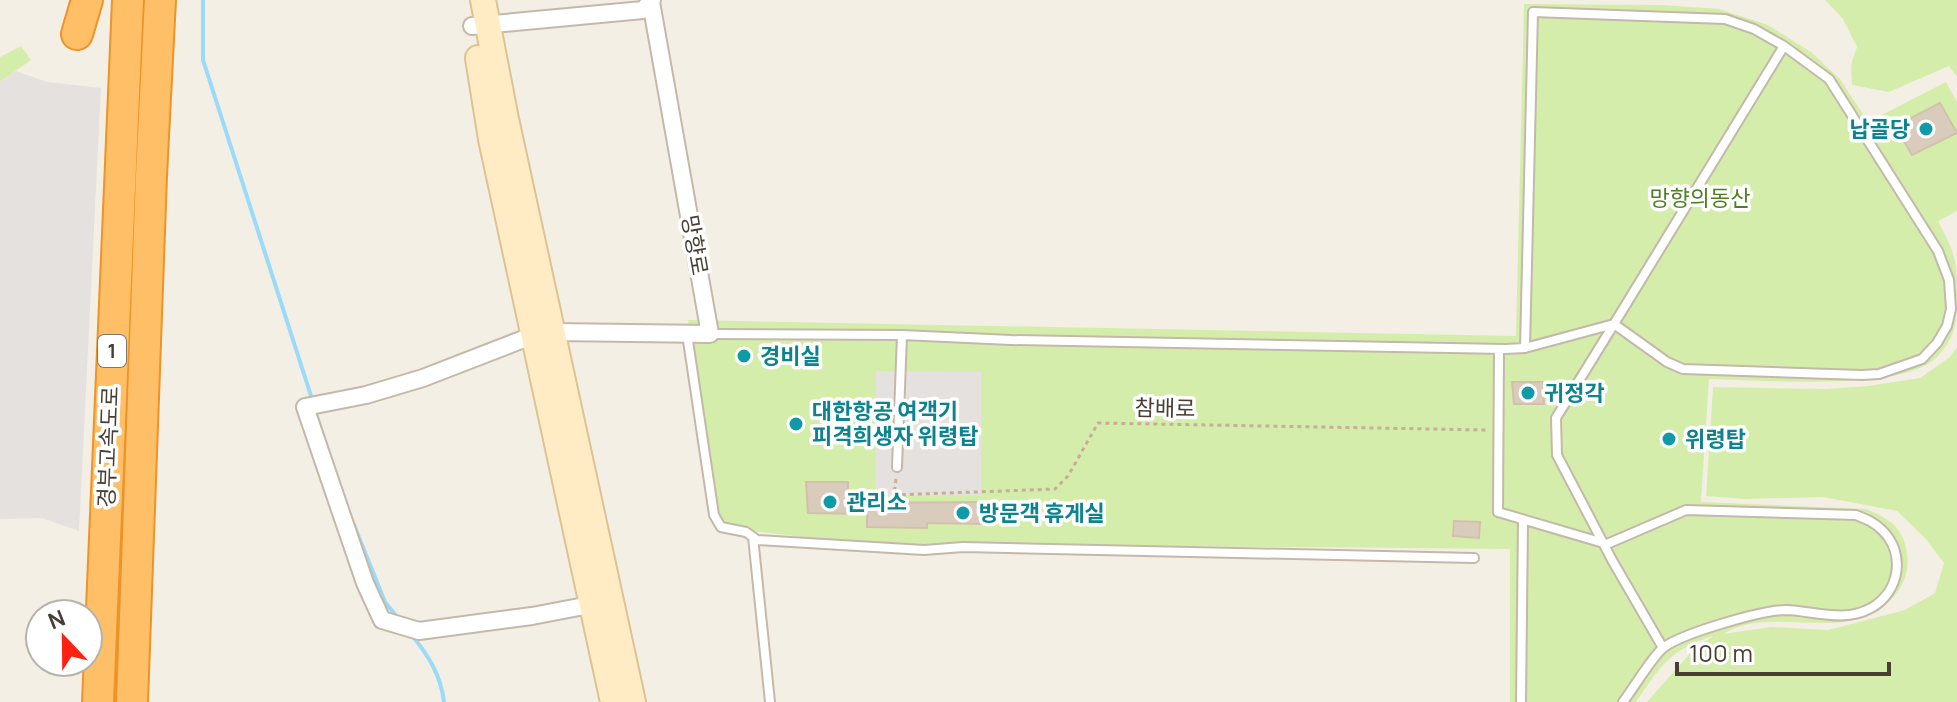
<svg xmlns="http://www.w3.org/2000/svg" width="1957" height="702" font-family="Manrope,'Noto Sans KR',sans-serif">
	<rect width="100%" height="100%" fill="#f4efe5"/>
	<path fill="#d5edaa" d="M1825,0H1957V77L1949,66L1889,92L1852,85L1851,65L1857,47L1843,19Z
		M1524,4L1662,5L1719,9L1768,25L1811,52L1840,79L1868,122L1946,82L1957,102V211L1938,221C1957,257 1957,261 1957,302C1957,324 1954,340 1937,357C1904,392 1758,380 1709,379L1701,502L1866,509C1883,516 1900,524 1905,544C1910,563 1908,579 1895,595C1853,649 1774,602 1723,634L1771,627L1828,630L1905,610L1935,593L1944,563L1925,538L1897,511L1823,497L1746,499L1706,496L1713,387L1826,389L1868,386L1920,378L1950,357L1957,347V702H1647L1693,650L1713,636C1669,650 1661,666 1636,702H1510V549L949,544L899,548L743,530L726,526L719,521L688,320L1516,336Z
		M21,46L31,60L0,82V57Z"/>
	<path fill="#e5e1de" d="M16,71L47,82L101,88L79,531L42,518L0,519V82Z
		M876,371L981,372V495L875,496Z"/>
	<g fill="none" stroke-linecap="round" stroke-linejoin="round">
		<path stroke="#9bdaf8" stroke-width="4" d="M203,0V60L312,399
			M314,408L335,472
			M354,525L385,602L398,618
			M411,634C428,655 441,675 444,702"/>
	</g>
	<path fill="#daccbc" stroke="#d3c0ac" stroke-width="2" d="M1940,103L1957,133L1912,155L1895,126Z
		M1512,382H1543L1544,404H1514Z
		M806,482H848V490L853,491V503L981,502L982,524L927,523V528L867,527V514L808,513Z
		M1454,521L1480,522L1479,538L1453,536Z"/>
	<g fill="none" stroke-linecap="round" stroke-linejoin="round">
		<defs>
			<path id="service" d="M687,334L714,515L721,527L746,532L757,540L924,550L963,547L1474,558
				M710,334L902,335L1011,340L1505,349L1525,348L1614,324L1784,46
				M1525,348L1533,12L1725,19L1754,29L1784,46L1829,79L1938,251L1949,280L1951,309L1947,326L1937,343L1922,359L1879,374L1862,375L1683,369L1667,362L1614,324L1556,418L1557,455L1612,560L1663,648
				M1499,349L1498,512L1607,544L1686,510L1856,515C1866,519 1874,522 1882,530C1906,553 1900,592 1871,608C1844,623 1815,611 1786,610C1763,610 1682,633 1663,648C1652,657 1633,689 1623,702
				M897,467L902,335
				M753,537L770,702
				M1521,702L1523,520"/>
			<path id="minor" d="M472,26L643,10L652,0
				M600,603L532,616L419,631L382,620L365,583L305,407L366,395L423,378L534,335L553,332L710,334L651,2"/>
			<path id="secondary" d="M483,0L506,119L633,702
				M478,58L491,139L613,702"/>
			<path id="motorway" d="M77,34L87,0
				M98,702L128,0
				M132,702L151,176L160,0"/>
		</defs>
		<use href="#service" stroke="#c4b8aa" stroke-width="12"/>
		<use href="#minor" stroke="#c4b8aa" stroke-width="20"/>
		<use href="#secondary" stroke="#ddc392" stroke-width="28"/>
		<use href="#motorway" stroke="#ed9327" stroke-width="34"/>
		<path stroke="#c4b097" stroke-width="3" stroke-dasharray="4 4" stroke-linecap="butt" d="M896,479L894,495L1055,489L1068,476L1098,423L1486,430"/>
		<use href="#service" stroke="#fff" stroke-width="8"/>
		<use href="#minor" stroke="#fff" stroke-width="16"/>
		<use href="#secondary" stroke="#ffecc5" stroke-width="24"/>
		<use href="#motorway" stroke="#ffbf66" stroke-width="30"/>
	</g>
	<g fill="#0f9aa8" stroke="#fff" stroke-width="3">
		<circle cx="1926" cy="129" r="8"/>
		<circle cx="744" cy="356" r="8"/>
		<circle cx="1528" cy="393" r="8"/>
		<circle cx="796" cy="424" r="8"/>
		<circle cx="1669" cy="439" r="8"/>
		<circle cx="830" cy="502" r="8"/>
		<circle cx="963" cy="513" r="8"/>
	</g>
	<g text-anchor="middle" stroke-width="7" stroke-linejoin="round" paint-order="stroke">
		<rect fill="#fff" stroke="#7f7871" stroke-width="2" x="98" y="335" width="28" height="32" rx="6"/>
		<g font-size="20" font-weight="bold" fill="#483e34">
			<text x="112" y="358">1</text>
		</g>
		<g font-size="22" font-weight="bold" fill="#0d838f" stroke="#fff" text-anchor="start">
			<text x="1910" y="137" text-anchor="end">납골당</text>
			<text x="760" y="364">경비실</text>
			<text x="1544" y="401">귀정각</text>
			<text x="812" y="419">대한항공 여객기<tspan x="812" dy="25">피격희생자 위령탑</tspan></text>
			<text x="1685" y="447">위령탑</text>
			<text x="846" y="510">관리소</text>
			<text x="979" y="521">방문객 휴게실</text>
		</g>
		<g font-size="22" fill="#4d8021" stroke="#fff">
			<text x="1700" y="206">망향의동산</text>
		</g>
		<g font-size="22" fill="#483e34" stroke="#fff">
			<text transform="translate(695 245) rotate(80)" y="8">망향로</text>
			<text transform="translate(1165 408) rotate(1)" y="8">참배로</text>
			<text transform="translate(108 447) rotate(-88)" y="8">경부고속도로</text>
		</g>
	</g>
	<g transform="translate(64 638) rotate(338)"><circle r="38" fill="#ffffff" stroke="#b6b2ae" stroke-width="2"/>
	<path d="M0-6L14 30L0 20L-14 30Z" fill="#ff2112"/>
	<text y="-12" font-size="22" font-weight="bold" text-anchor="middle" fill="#483e34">N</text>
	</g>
	<path d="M1677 662v12h212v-12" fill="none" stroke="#483e34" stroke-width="4"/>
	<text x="1689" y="662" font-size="24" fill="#483e34" stroke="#ffffff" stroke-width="6" paint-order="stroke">100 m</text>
</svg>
